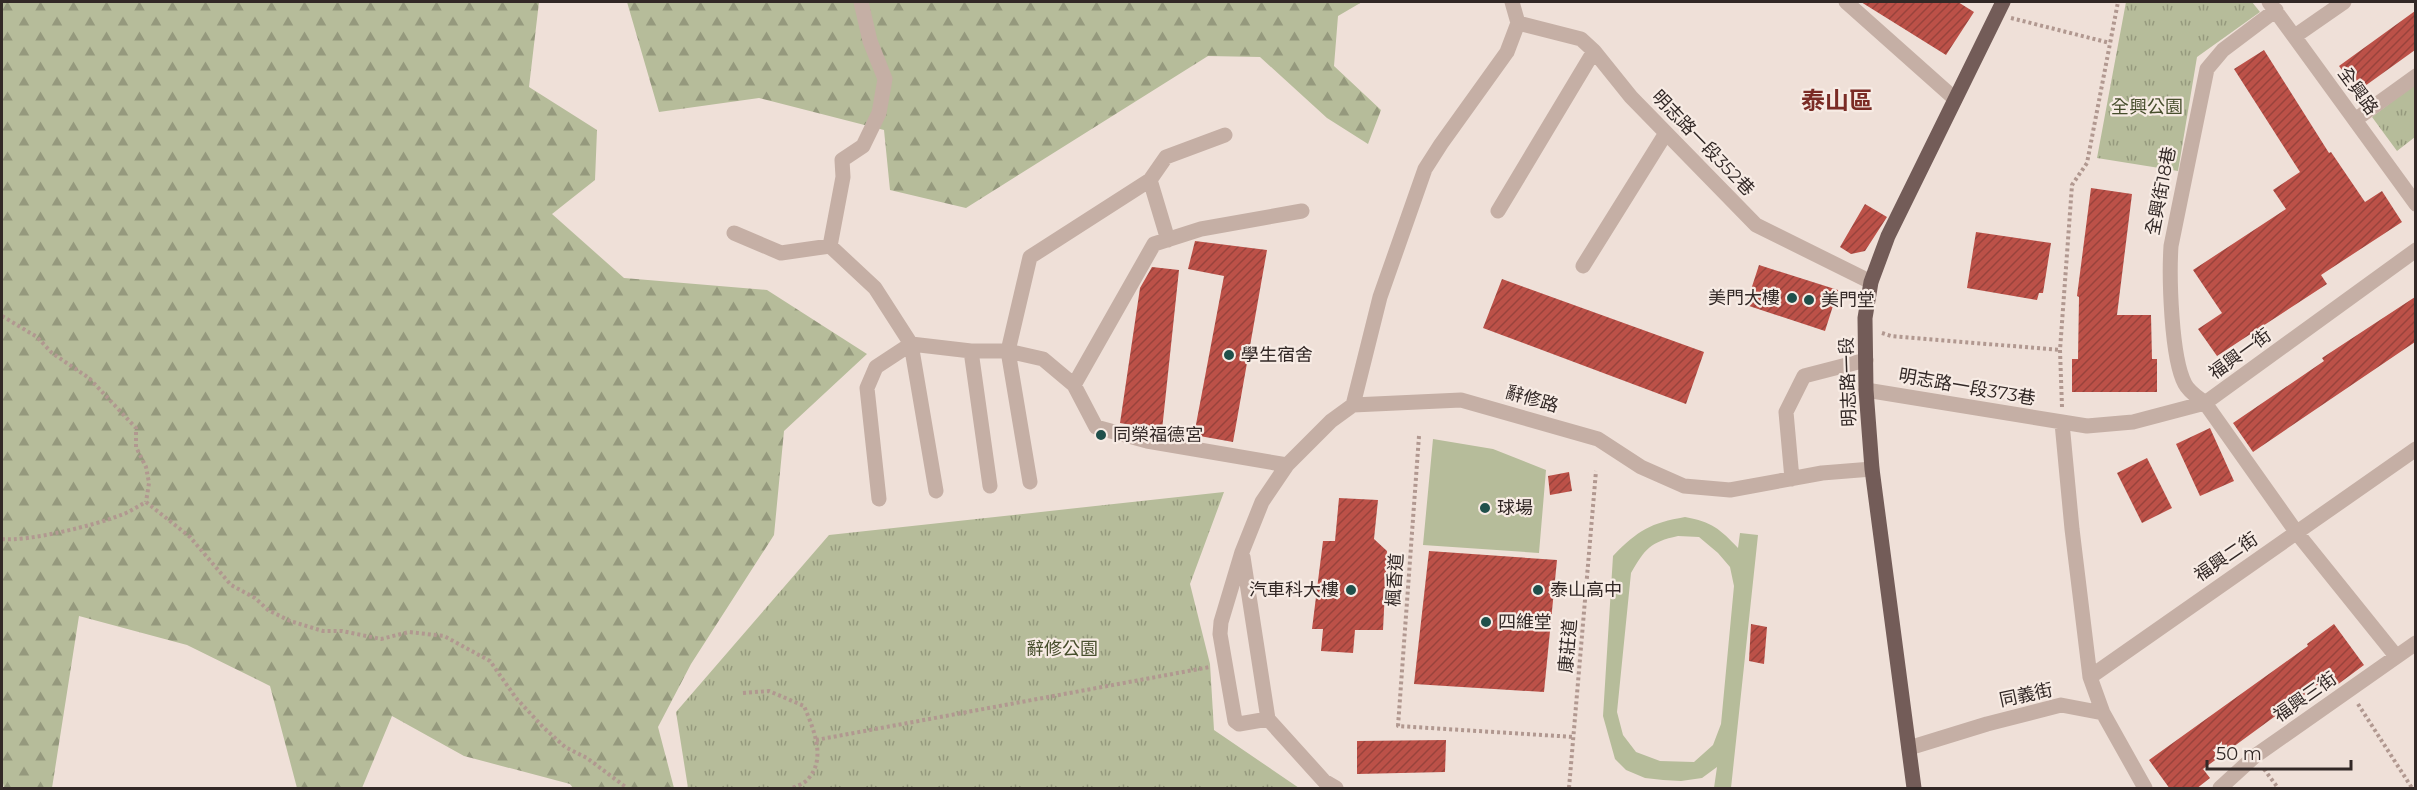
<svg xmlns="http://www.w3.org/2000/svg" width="2417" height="790" font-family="Montserrat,'Noto Sans TC',sans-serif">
	<defs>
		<pattern id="forest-firs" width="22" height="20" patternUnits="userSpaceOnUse" patternTransform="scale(1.5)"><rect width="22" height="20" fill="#b6bc9a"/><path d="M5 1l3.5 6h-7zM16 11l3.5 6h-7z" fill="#95997d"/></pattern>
		<pattern id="park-tufts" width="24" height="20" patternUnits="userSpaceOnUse" patternTransform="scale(1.5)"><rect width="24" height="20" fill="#b6bc9a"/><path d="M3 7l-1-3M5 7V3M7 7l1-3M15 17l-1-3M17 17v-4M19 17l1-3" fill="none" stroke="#95997d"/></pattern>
		<pattern id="building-hatch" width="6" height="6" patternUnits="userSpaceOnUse" patternTransform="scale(1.5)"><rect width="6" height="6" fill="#bc5148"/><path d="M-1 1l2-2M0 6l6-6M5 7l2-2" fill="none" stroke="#99433c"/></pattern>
	</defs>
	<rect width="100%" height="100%" fill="#efe0d8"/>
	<path fill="#b6bc9a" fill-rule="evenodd" d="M1433,439L1493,449L1546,470L1539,553L1423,545Z
		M1685,517C1712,522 1720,529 1738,548L1740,533L1758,535L1731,788H1714L1717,767L1702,778L1681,781L1663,780L1645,778L1626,770L1615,759L1603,716L1613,556C1638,530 1651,523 1685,517ZM1678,536L1699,537L1718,553L1730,567L1734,586L1721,724L1713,745L1694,762L1660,761L1636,752L1623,735L1617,712L1631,573C1645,549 1650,542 1678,536Z"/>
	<path fill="url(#forest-firs)" d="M2,2H539L529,87L597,130L595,180L552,214L624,278L767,290L867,354L784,431L774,535L691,664L658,727L674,788H573L570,784L464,756L392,716L362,788H297L270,686L187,645L79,616L52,788H4L2,778Z
		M627,2H1362L1338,16L1334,66L1381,110L1368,144L1327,118L1260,57L1208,56L966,208L890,190L884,130L759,98L659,112Z"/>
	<path fill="url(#park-tufts)" d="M2126,2H2252L2260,12L2197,57L2178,171L2097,158Z
		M2415,84V137L2397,151L2372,117Z
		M1224,492L1190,584L1210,664L1214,730L1299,788H688L676,712L829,535Z"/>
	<path fill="url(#building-hatch)" d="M1861,2H1958L1974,12L1946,55Z
		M2415,11V50L2358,91L2339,66Z
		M2264,50L2329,153L2331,152L2365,202L2382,191L2402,222L2321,275L2327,284L2217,356L2198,329L2222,313L2193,270L2286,209L2273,190L2300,172L2234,69Z
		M2091,188L2132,194L2117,315H2151L2152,359H2157V392H2072V359H2078L2079,297L2077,296Z
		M1865,204L1887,217L1865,251L1851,254L1840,247Z
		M1976,232L2051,243L2043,293H2039L2037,300L1967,288Z
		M1195,241L1267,250L1233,442L1194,435L1224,276L1188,269Z
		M1759,265L1838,290L1825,331L1746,305Z
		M1152,267L1179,270L1162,430L1120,423L1140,288Z
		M1502,279L1704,352L1686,404L1483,328Z
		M2415,297V342L2253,452L2233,423L2324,361L2322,358Z
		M2210,428L2234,481L2200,496L2176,444Z
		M2147,458L2172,508L2142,523L2117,473Z
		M1569,472L1572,491L1550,495L1548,476Z
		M1339,498L1378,500L1374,539L1387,551L1383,630H1355L1353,653L1321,651L1323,629H1312L1323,541H1335Z
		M1429,551L1557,560L1544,692L1414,684Z
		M1751,624L1767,627L1764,664L1749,661Z
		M2334,624L2364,665L2337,685L2330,676L2203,769L2210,778L2196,789H2170L2149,760L2308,646L2307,644Z
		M1446,740L1445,772L1357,774V741Z"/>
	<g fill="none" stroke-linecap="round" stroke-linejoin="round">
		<path stroke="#b19890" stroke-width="4" stroke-dasharray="3 3" stroke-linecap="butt" d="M2011,18L2110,43
			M2,316L37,337L52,353L89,378L136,428V447L146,467L149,483L146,502
			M1882,333L1891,336L2060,350
			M2062,407L2060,350L2072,185L2087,163L2118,2
			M1419,436L1398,726L1574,737
			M146,502L190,537L231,585L255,598L268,610L290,621L323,631H342L381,639L409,632L444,636L490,661L516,698L543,727L565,747L587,758L627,788
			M2,539C27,542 96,525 121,515C130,512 138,506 146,502
			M743,693L769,691L804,706C813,728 827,758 808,779C805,783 797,786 792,788
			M2358,704L2412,788
			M816,740L1210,667
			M2264,769L2278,788
			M1569,788L1596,471"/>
		<path stroke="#c5afa5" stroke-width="15" d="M1846,2L1955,99
			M2269,2L2416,204
			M2276,10L2223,50L2207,69L2171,246C2169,277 2171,358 2185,384C2189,392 2199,398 2205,403L2297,533L2396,656
			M1518,23L1581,39L1594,51L1631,97L1756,225L1871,282
			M2295,36L2344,2
			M2355,120L2416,76
			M1498,211L1594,51
			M734,233L781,253L830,246L875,288L911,344L971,351H1008L1043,359L1074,385L1096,427L1147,441L1287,465
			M1168,240L1150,180L1166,157L1225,135
			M830,246L843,177L842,160L863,146L879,113L885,79L870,41L861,2
			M1583,266L1666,133
			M971,351L990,486
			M1074,385L1154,244L1201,229L1302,211
			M1866,390L2087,426L2133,422L2205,403L2416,250
			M1353,405L1380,297L1425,169L1441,144L1507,52L1518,23L1512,2
			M2062,423L2072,529L2090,677
			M1792,479L1786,412L1804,376L1866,360
			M1030,482L1008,351L1030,257L1150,180
			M879,499L867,388L876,367L911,344L936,491
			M1243,557L1268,719
			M2103,713L2090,677L2416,449
			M1268,719L1239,724L1235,721L1220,634L1221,622L1242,552L1262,502L1287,465L1331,421L1353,405L1461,400L1598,439L1641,467L1684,486L1730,490L1822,473L1872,469
			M1268,719L1324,781L1336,788
			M1909,748L1987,724L2061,705L2103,713L2145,788
			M2220,788L2255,756L2416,643"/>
		<path stroke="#735c58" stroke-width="15" d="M1914,788L1872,469L1866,390L1865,318L1871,282L1888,236L2003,2"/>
	</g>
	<g fill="#1f504b" stroke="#f7ebe4" stroke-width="2">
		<circle cx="1792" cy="298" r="6"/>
		<circle cx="1809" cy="300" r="6"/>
		<circle cx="1229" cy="355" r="6"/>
		<circle cx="1101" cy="435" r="6"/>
		<circle cx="1485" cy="508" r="6"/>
		<circle cx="1351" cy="590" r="6"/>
		<circle cx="1538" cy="590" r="6"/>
		<circle cx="1486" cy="622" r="6"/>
	</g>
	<g text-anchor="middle" stroke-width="4.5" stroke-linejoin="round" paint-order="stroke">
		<g font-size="18" fill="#322826" stroke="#f7ebe4">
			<text transform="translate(2358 91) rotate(54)" y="6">全興路</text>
			<text transform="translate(1703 143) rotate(46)" y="6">明志路一段352巷</text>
			<text transform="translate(2161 191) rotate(-79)" y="6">全興街18巷</text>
			<text transform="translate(2240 354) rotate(-36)" y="6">福興一街</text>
			<text transform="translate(1848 382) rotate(-92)" y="6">明志路一段</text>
			<text transform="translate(1967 387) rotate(10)" y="6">明志路一段373巷</text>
			<text transform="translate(1532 399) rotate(16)" y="6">辭修路</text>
			<text transform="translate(2226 557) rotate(-34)" y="6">福興二街</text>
			<text transform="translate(1395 580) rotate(-86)" y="6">楓香道</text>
			<text transform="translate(1568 646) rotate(-85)" y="6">康莊道</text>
			<text transform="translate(2026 695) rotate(-12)" y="6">同義街</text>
			<text transform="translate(2305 697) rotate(-35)" y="6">福興三街</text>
		</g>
		<g font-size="18" fill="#474e2c" stroke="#f7ebe4">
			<text x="2147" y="113">全興公園</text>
			<text x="1062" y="655">辭修公園</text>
		</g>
		<g font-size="18" fill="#322826" stroke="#f7ebe4" text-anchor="start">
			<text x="1780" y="304" text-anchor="end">美門大樓</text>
			<text x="1821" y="306">美門堂</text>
			<text x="1241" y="361">學生宿舍</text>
			<text x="1113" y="441">同榮福德宮</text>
			<text x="1497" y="514">球場</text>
			<text x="1339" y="596" text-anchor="end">汽車科大樓</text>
			<text x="1550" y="596">泰山高中</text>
			<text x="1498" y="628">四維堂</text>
		</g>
		<g font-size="24" font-weight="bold" fill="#7a2b25" stroke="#f7ebe4">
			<text x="1837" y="109">泰山區</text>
		</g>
	</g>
	<rect width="2417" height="790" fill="none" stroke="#322826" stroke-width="6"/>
	<path d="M2207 760v9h144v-9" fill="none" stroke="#322826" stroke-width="3"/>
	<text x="2216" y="760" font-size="18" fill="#322826" stroke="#f7ebe4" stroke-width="4.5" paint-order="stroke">50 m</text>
</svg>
